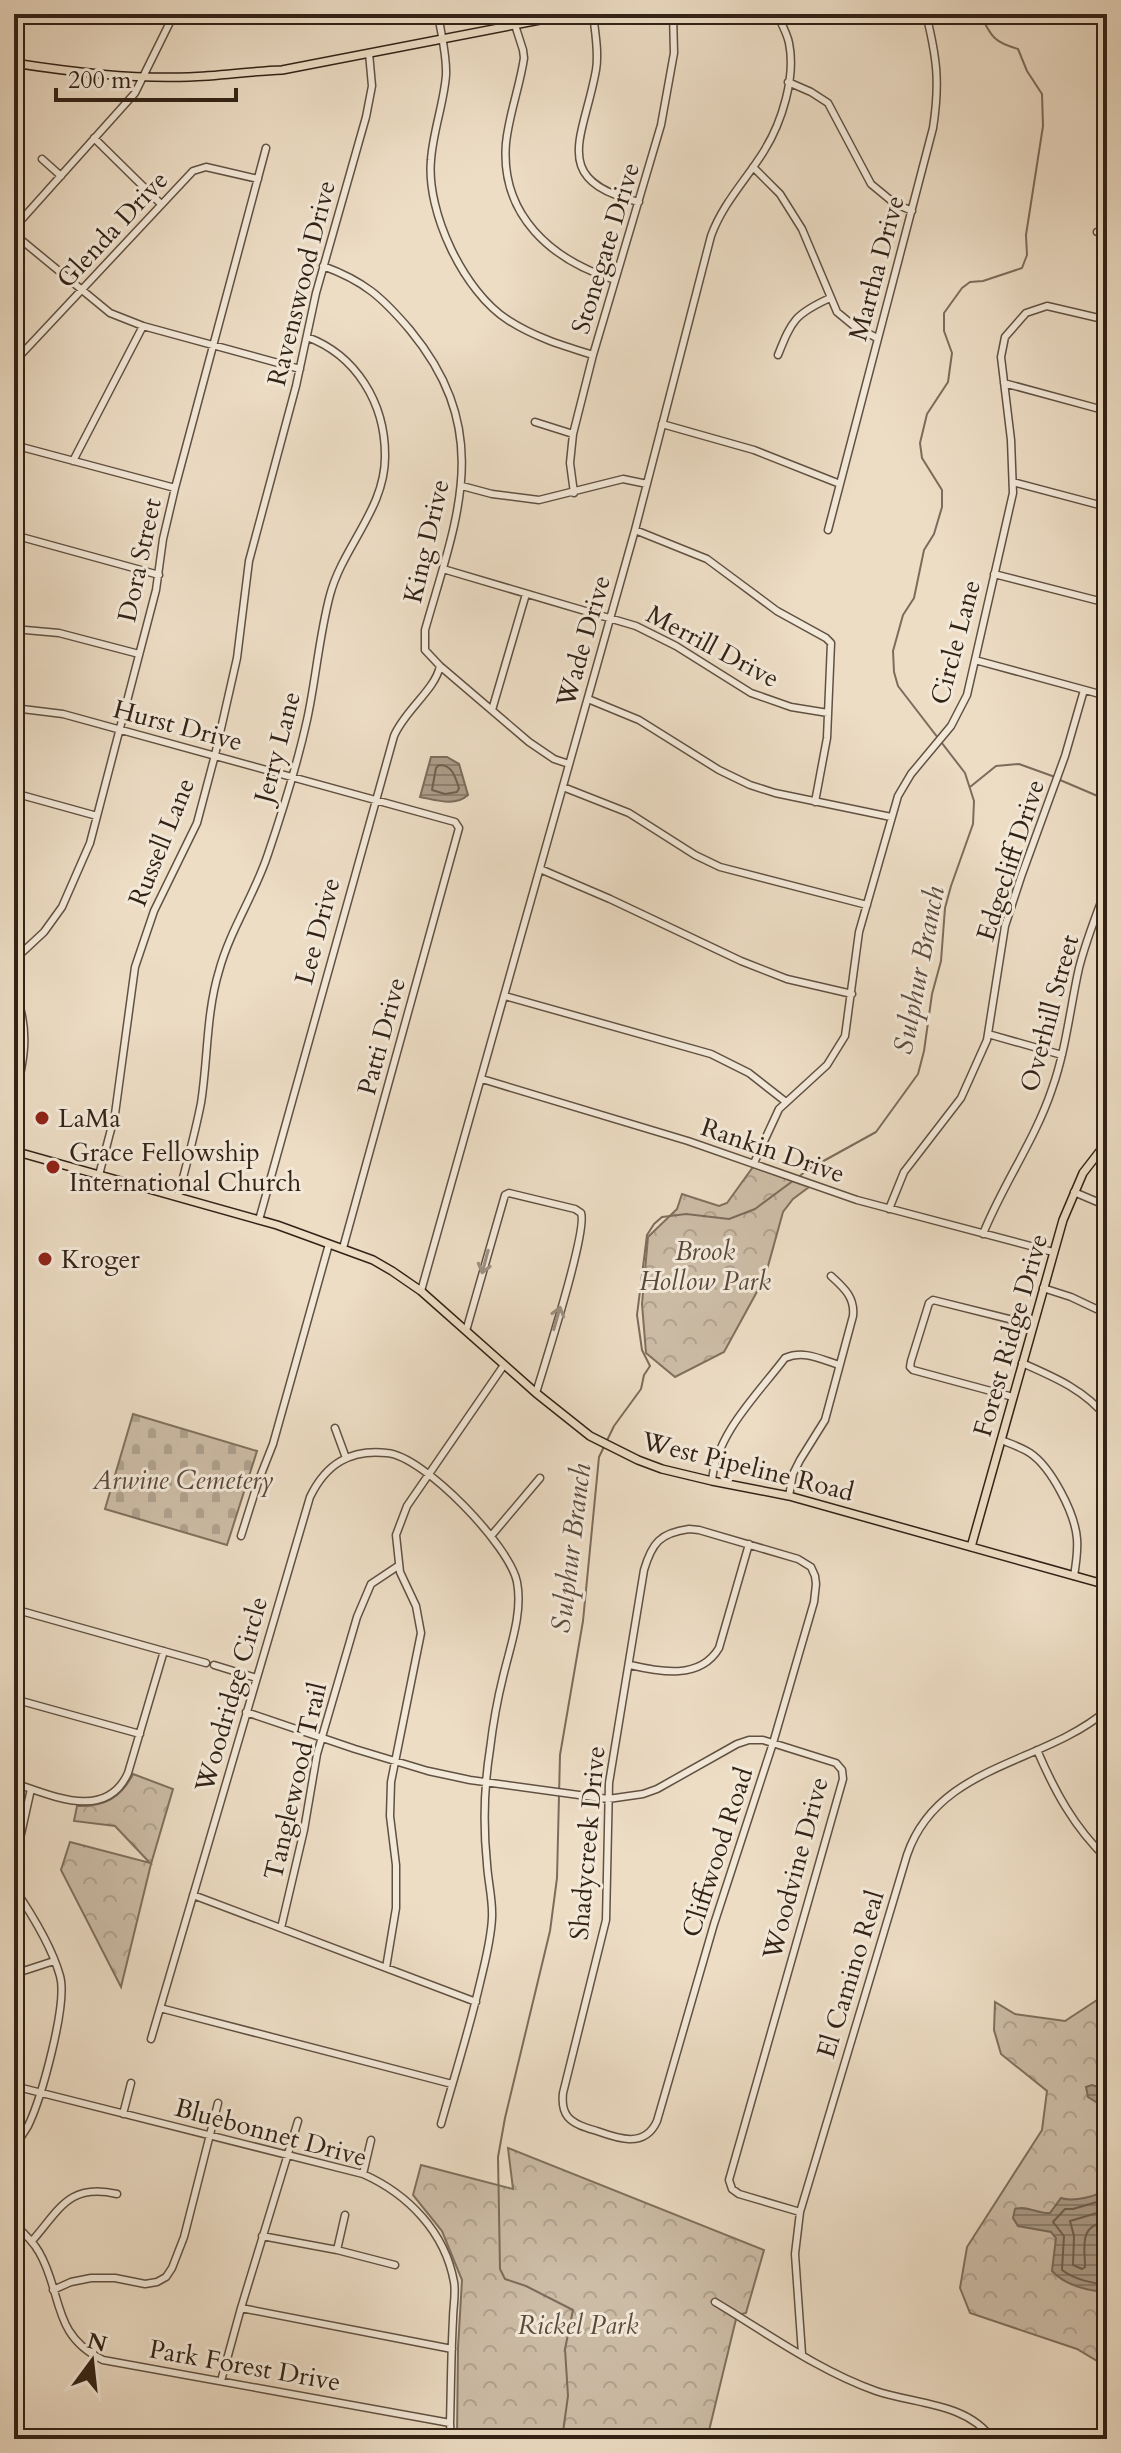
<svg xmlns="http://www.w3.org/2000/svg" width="1121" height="2453" font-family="Cardo,serif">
	<defs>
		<pattern id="forest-crowns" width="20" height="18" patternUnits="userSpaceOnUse" patternTransform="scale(2)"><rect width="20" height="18" fill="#cdbda7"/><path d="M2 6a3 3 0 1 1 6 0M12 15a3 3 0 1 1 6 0" fill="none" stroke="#b0a28f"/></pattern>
		<pattern id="cemetery-stones" width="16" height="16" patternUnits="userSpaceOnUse" patternTransform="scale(2)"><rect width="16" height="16" fill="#cdbda7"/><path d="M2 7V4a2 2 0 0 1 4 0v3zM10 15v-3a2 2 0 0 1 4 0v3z" fill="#b0a28f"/></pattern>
		<pattern id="water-rules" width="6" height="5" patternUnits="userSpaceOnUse" patternTransform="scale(2)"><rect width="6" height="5" fill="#ad9d8a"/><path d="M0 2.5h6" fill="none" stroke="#8d8070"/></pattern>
	</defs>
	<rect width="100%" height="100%" fill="#edddc5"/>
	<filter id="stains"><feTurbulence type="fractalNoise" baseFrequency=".0025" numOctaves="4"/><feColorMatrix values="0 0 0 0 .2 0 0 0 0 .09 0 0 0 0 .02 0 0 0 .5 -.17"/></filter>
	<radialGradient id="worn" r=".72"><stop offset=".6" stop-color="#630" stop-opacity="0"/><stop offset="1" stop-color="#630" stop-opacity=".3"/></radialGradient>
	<path fill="url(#forest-crowns)" stroke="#80705e" stroke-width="2" d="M753,1167L809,1187L793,1199L783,1212L765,1277L724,1352L675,1377L646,1353L642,1304L648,1237L677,1209L682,1194L719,1206L727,1203Z
		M133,1774L173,1789L151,1864L121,1987L61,1870L70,1842L150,1863L115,1826L74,1821L77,1806C104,1807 121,1798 133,1774Z
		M1097,2000L1107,2013V2367L1077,2349L970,2313L960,2288L967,2247L1042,2130L1047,2091L1001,2054L994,2030L995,2002L1015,2014L1065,2021Z
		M508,2148L764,2250L746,2313L737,2315L707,2439H457L458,2348L462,2280L442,2231L413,2195L421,2165L513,2189Z"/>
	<path fill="url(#cemetery-stones)" stroke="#80705e" stroke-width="2" d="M133,1414L257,1451L227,1545L105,1509Z"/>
	<path fill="url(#water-rules)" stroke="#7c6c5c" stroke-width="2" d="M431,757H447L459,764L468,795C455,807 436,800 420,797Z
		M1092,2085L1107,2090V2109L1088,2097L1086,2087Z
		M1107,2187V2238L1102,2242L1107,2288L1103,2292C1085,2290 1065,2285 1052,2271L1056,2238L1051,2232L1018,2226L1013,2218L1015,2209C1026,2205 1038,2214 1050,2213L1061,2198C1073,2202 1099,2197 1107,2187Z"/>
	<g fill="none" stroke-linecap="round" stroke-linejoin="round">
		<path stroke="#706050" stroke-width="2" d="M439,765C453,765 455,777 459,788L457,792L445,794L432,790L436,768Z
			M1107,2199L1073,2209H1065L1053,2222L1064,2236L1062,2270C1074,2279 1092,2284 1107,2284
			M1107,2210L1070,2221L1074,2236L1073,2265L1082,2269L1085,2267C1085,2247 1078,2225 1107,2222"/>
		<path stroke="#7c6c5c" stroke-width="2" d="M1060,780L1107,800
			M970,787L996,766L1019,764L1055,777
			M562,2439L568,2396L565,2349L573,2310L526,2286L505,2279L500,2269L498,2157L505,2118L550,1931L557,1878L560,1755L583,1621L599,1457L614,1426L641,1389L644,1375L650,1366L642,1350L637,1315L647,1235L654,1224L662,1217L686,1214L729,1219L755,1209L809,1169L876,1132L918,1074L924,1051L932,994L941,961L945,908L951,886L973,824L974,801L965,773L898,686L894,672L893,651L903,615L914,598L924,550L934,534L942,507V490L922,458L920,443L927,414L948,382L952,353L944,331V313L962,288L970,282L983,281L1022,268L1027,255L1026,235L1043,126L1042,94L1027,71L1018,49C993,42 991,36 980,14"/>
		<defs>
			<path id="minor" d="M438,14C441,34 447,55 446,75C444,103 433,131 431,160C426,212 464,292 508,320C534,337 564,346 593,355
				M593,14C595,32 599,52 596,70C584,138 548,180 639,202
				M515,25L523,50L524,58C520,86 509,114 506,143C500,215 551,260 615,280
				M788,82L811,92L828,103L871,184L894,203L912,211
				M94,138L161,204
				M42,159L61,176
				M753,167L780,194L802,229L837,312L854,326L877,338
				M14,228L135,93L174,14
				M1097,232L1107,235
				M14,234L110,313L143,326L300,369
				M323,266C364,281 382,297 410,330C495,433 457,517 425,630V650L440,666L529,742L554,759L569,764
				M1104,319L1107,307
				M778,355C792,320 795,314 830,298
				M14,362L193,171L206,167L258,179
				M1004,383L1107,411
				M535,422L573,434
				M662,424L754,450L840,484
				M14,445L175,488
				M73,461L143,326
				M1013,482L1107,507
				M462,486L492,494L539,500L623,479L647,484
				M574,493L570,463L573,434L593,355L661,125L674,53L673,14
				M635,530L707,559L777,611L826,638L831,643L827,738L815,802
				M828,530L933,128C940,83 937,58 926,14
				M14,535L159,575
				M443,569L636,626L676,646L751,693L791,707L828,713
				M994,574L1107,603
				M14,629L59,633L139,654
				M975,660L1107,696
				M588,699L639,720L719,770L750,785L775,793L891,817
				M14,708L63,714L455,822L459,828L343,1248
				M492,710L526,594
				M563,787L629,813L695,855L720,867L867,905
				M14,793L97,816
				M540,869L610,899L741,961L787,979L852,994
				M14,960L44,932L62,907L90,843L156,590L163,539L175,488L266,148
				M14,992C31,1028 24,1063 14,1100
				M505,996L711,1054L749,1073L786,1102
				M988,1034L1062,1055
				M482,1079L688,1141L857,1200L1053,1252
				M754,1163L779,1109L827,1065L845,1036L859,932L898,796L911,774L951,726L967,695L1013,493L1011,440L1001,357L1005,337L1026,313L1047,306L1107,320
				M99,1175L115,1114L135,967L154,911L197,823L215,755L237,658L249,561L296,386L316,293L366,117L372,86L369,53
				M1074,1192L1107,1206
				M178,1197C186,1166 195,1134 201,1103C208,1059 206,1014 219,971C230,930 255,894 268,854C283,810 297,765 307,720C316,679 319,636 330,595C343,546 386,508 385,455C385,403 356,355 307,337
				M889,1209L904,1172L961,1098L987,1040L1005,926L1021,877L1065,756L1084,690
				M259,1220L394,736C405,710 435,690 440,666
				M983,1234C1003,1184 1035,1140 1052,1089C1066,1050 1070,1008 1079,968C1086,940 1097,913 1107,886
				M1043,1288L1071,1297L1107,1314
				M421,1291L635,530L711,236C723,203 746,180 764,151C782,122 796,77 789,43C787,33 781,23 777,14
				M466,1331L505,1195L509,1193L575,1209L581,1213C588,1230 544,1366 536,1393
				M1022,1363C1054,1377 1085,1390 1107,1418
				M1013,1397L913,1370L910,1367L911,1361L929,1303L933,1300L1033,1325
				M335,1428L346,1458
				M1001,1440C1011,1444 1021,1447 1030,1453C1051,1467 1075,1513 1077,1539C1078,1551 1076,1564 1074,1576
				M712,1481C716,1434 757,1395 785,1358C804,1350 820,1359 839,1365
				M789,1496L793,1474L800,1460L825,1420L853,1316C855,1297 844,1288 831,1276
				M689,1529L699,1530L798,1559L811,1567L815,1576L816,1584L814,1602L773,1743L714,1924L657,2121C645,2148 619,2139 597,2131C587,2128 575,2125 568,2117C563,2111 562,2102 563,2093L606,1920L609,1783L644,1570C652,1543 660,1533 689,1529Z
				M241,1536L258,1482L273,1444L329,1244
				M491,1536L540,1478
				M14,1609L206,1663
				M214,1665L256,1678
				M630,1665C660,1672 700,1680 719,1648L749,1544
				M14,1699L140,1734
				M246,1712L355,1749L428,1771L470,1780L608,1799L643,1794L657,1789L737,1744L749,1740H763L836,1763L842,1770L843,1779L729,2180L732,2189L739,2194L800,2212
				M1037,1750C1055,1792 1074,1827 1107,1859
				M14,1783C51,1795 106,1822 128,1773L164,1651
				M14,1850L21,1834L31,1789
				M14,1888C31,1913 52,1947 60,1976C68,2004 41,2099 28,2126C24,2133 19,2140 14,2146
				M193,1895L476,2002
				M281,1928L304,1830L317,1754L357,1617L371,1584L398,1566
				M386,1968L396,1908V1865L390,1816L391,1782L421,1633L416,1606L400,1572L396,1535L407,1506L504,1365
				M14,1974L54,1961
				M160,2008L452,2084
				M151,2039L310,1497C326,1464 350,1449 387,1453C424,1456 510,1546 517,1582C523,1613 510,1647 503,1677C497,1701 493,1724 490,1749C484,1787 483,1825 487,1864C488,1882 493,1900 492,1918C491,1940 485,1962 480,1983C469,2031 454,2077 441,2124
				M14,2086L363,2174C408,2194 445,2232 454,2282C456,2294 453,2307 453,2319C451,2354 451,2389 450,2423L451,2439
				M123,2114L131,2083
				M363,2174L371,2140
				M14,2224C23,2232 33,2241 39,2252C63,2293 51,2335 103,2360L450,2423
				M262,2236L337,2250L395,2265
				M32,2241C60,2209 69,2183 117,2194
				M337,2250L345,2215
				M53,2290L71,2282L91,2278H115L145,2284L157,2282L166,2277L172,2268L184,2237L218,2103
				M715,2302C767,2333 819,2371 876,2391C914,2404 968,2403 992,2439
				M241,2308L452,2349
				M802,2354L795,2254L800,2212L907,1855C938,1764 1043,1765 1107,1710
				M221,2381L241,2308L298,2121"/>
			<path id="major" d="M14,63C72,72 130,79 189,77C220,76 251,71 282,70L571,14
				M14,1151L277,1225L373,1260L392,1271L421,1291L536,1393L590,1436L638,1460L662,1469L712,1481L789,1496L1107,1585
				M971,1547L1063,1220L1083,1173L1107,1142"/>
		</defs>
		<use href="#minor" stroke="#615142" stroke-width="9"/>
		<use href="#major" stroke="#322216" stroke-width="10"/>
		<use href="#minor" stroke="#f3e9d9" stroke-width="6"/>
		<use href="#major" stroke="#edddc5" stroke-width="7"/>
	</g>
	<defs><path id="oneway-shaft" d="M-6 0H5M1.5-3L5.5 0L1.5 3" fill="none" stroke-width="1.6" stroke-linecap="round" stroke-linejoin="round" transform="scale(2)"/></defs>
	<g stroke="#9c8f81">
		<use href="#oneway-shaft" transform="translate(485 1262) rotate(105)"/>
		<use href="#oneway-shaft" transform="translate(557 1318) rotate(-74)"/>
	</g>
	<g fill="#8f2418" stroke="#f3e9d9" stroke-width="3">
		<circle cx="42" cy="1118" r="8"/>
		<circle cx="53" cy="1167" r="8"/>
		<circle cx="45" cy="1259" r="8"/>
	</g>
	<g text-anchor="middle" stroke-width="6" stroke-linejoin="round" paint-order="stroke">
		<g font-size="26" fill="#322216" stroke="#f3e9d9">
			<text transform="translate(112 229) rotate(-47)" y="9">Glenda Drive</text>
			<text transform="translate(605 248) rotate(-73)" y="9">Stonegate Drive</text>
			<text transform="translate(876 268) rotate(-75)" y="9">Martha Drive</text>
			<text transform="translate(301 283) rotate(-76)" y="9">Ravenswood Drive</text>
			<text transform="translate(426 541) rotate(-77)" y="9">King Drive</text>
			<text transform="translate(139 560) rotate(-78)" y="9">Dora Street</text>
			<text transform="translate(583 641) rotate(-74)" y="9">Wade Drive</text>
			<text transform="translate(955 642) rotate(-75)" y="9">Circle Lane</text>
			<text transform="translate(713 646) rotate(28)" y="9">Merrill Drive</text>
			<text transform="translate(178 725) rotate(15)" y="9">Hurst Drive</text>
			<text transform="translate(277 747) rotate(-75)" y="9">Jerry Lane</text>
			<text transform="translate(161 842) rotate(-68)" y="9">Russell Lane</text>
			<text transform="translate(1010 860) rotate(-72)" y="9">Edgecliff Drive</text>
			<text transform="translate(317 931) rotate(-75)" y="9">Lee Drive</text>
			<text transform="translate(1049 1013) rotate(-75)" y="9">Overhill Street</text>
			<text transform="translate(381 1036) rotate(-75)" y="9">Patti Drive</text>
			<text transform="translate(773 1150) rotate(19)" y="9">Rankin Drive</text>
			<text transform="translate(1010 1335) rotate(-74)" y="9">Forest Ridge Drive</text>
			<text transform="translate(748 1466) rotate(14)" y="9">West Pipeline Road</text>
			<text transform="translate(231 1694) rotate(-74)" y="9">Woodridge Circle</text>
			<text transform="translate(295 1781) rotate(-77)" y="9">Tanglewood Trail</text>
			<text transform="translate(587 1843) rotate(-85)" y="9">Shadycreek Drive</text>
			<text transform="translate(717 1852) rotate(-72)" y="9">Cliffwood Road</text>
			<text transform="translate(795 1868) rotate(-75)" y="9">Woodvine Drive</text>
			<text transform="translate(850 1974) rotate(-73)" y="9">El Camino Real</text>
			<text transform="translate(271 2132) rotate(15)" y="9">Bluebonnet Drive</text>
			<text transform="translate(245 2365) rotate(10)" y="9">Park Forest Drive</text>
		</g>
		<g font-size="26" fill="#322216" stroke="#f3e9d9" text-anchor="start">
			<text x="58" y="1127">LaMa</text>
			<text x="69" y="1161">Grace Fellowship<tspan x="69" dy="30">International Church</tspan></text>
			<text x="61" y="1268">Kroger</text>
		</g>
		<g font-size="26" font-style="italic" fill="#59493a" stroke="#f3e9d9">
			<text x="705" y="1260">Brook<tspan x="705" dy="30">Hollow Park</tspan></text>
			<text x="183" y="1489">Arwine Cemetery</text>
			<text x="578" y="2334">Rickel Park</text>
		</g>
		<g font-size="28" font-style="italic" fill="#5d4d3f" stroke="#f3e9d9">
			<text transform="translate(918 970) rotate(-79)" y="10">Sulphur Branch</text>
			<text transform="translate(570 1548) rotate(-83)" y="10">Sulphur Branch</text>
		</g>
	</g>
	<rect width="1121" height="2453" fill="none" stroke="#edddc5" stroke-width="48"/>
	<rect x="16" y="16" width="1089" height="2421" fill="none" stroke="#322216" stroke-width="4"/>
	<rect x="24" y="24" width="1073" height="2405" fill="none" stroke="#322216" stroke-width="2"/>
	<g transform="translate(92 2361) rotate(15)" stroke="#f3e9d9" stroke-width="6" paint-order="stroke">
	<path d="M0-6L14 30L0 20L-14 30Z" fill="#322216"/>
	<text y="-12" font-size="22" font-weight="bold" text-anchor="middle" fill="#322216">N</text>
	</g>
	<path d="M56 88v12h180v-12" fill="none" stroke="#322216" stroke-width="4"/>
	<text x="68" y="88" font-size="24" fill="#322216" stroke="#f3e9d9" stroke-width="6" paint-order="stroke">200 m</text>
	<rect width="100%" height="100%" filter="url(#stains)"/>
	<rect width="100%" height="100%" fill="url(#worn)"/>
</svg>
